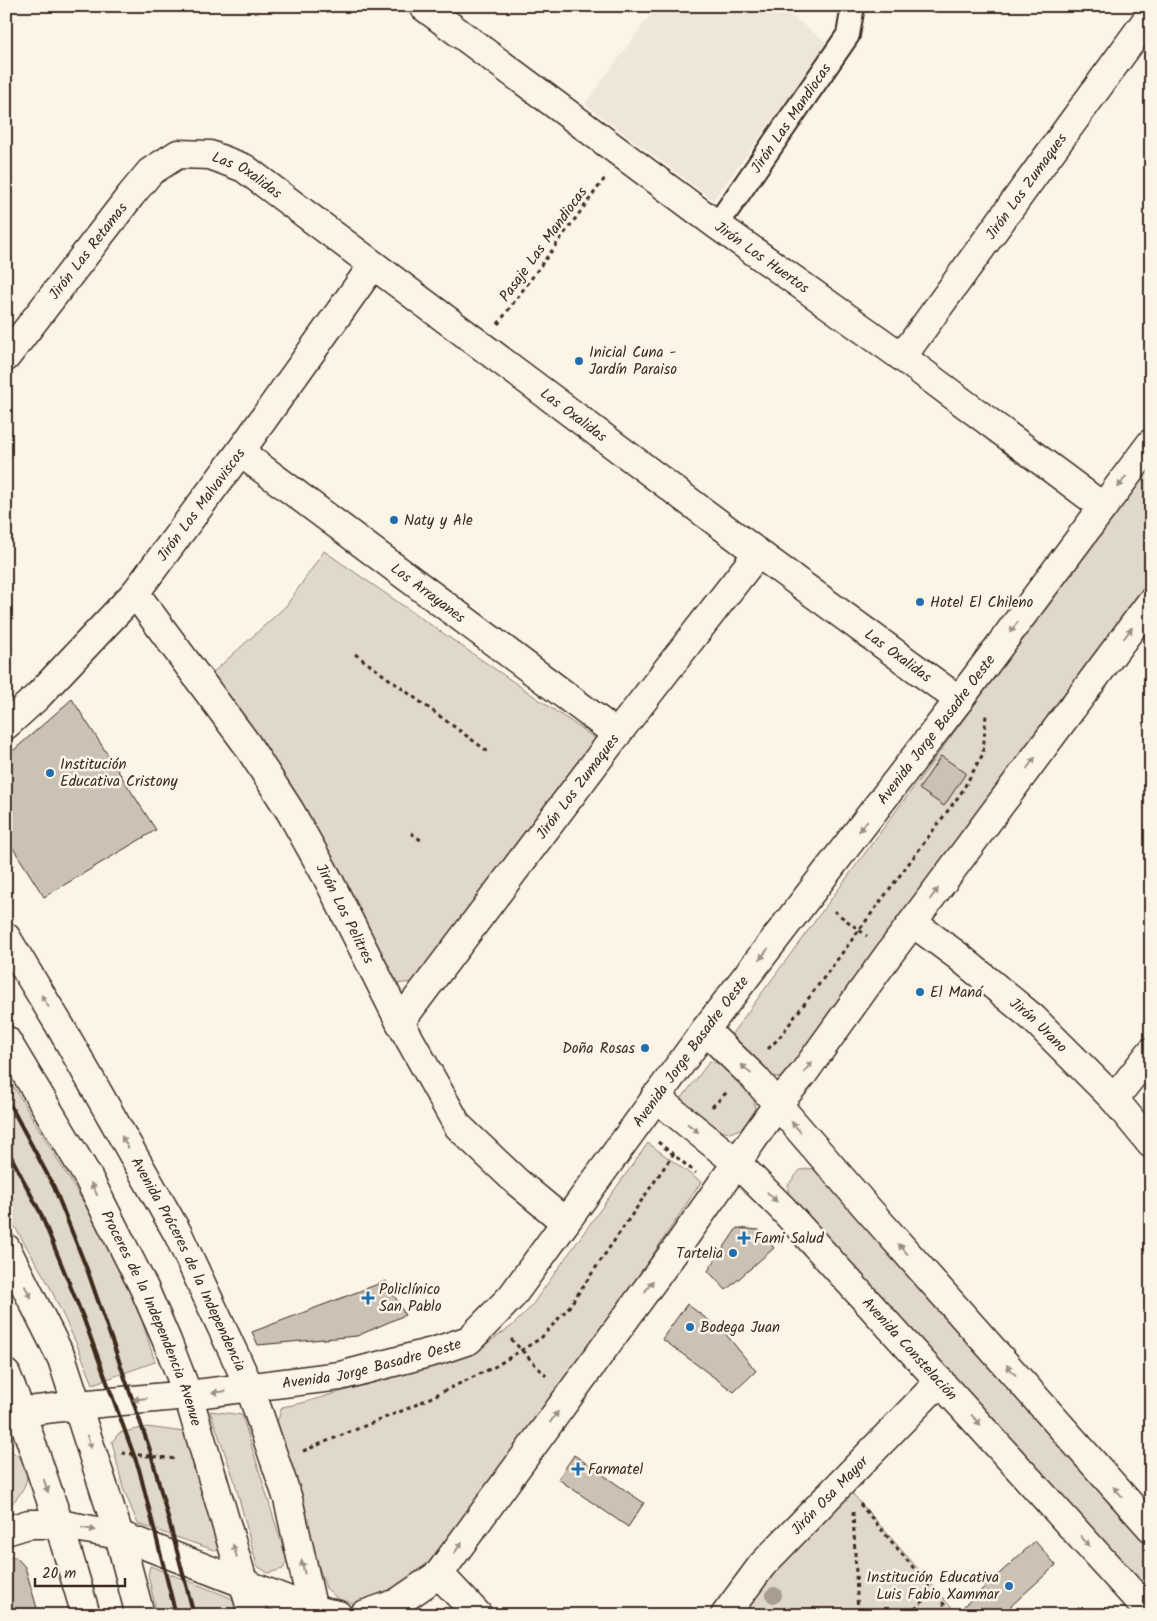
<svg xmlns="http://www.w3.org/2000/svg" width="1157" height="1621" font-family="Kalam,sans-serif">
	<rect width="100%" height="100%" fill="#fcf5e5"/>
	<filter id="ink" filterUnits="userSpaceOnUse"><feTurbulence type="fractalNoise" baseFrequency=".02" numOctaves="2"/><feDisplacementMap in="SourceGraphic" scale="10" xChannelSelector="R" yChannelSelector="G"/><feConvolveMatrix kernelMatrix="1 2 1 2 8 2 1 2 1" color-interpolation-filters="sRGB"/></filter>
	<g filter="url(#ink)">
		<path fill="#eee6d6" d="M657,6H778L829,44L713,200L585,104Z"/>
		<path fill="#e0d8c8" stroke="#8e8173" d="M1151,465V582L783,1079L766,1074L728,1039Z
			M324,551L599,741L422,981L395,984L208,677L286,606Z
			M710,1061L725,1065L753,1089L755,1108L745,1127L730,1133L716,1130L681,1099Z
			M6,1074L105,1238L141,1317L155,1362L93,1384L77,1345L48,1283L6,1212Z
			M648,1143L701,1182L586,1356L430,1572L371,1600L356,1604L338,1599L326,1588L273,1435L282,1407L302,1403L439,1363L485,1345L512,1326L530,1308Z
			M816,1168L1151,1548V1599L788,1201V1185L800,1170Z
			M210,1411L242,1415L287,1561L283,1569L268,1573L257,1566L234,1479Z
			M147,1427L184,1432L220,1538L217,1551L138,1524L123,1488L112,1442L119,1433Z
			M6,1447C14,1453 25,1460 27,1471C29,1484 17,1501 6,1508Z
			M852,1493L958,1615H743L788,1554Z
			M150,1566L229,1597L238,1605L240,1615H157L148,1575Z"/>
		<path fill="#ccc2b3" stroke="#3b2a1e" d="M72,699L156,830L44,897L6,837V757Z
			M941,756L966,773L944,806L919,789Z
			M737,1228L759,1230L774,1248L726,1290L708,1271Z
			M386,1281L405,1315L357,1336L258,1345L252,1332Z
			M687,1304L724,1332L756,1371L734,1392L662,1339Z
			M574,1455L644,1503L628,1527L558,1479Z
			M1035,1541L1056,1565L1001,1615H970L963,1607Z
			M6,1557H16L25,1567L39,1615H6Z"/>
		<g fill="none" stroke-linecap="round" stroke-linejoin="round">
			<defs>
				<g id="pedestrian">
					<path id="s1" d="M717,225L848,35L853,6"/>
				</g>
				<g id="minor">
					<path id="s2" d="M423,6L717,225L902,357L1103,507"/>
					<path id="s3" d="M6,357L131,195L150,172L178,154L210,155L244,168L758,553L959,700"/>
					<path id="s4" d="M902,357L1151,14"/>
					<path id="s5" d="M240,452L617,734"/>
					<path id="s6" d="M135,593L246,743L290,811L327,877L400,1022L458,1126L517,1182L565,1222"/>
					<path id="s7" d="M6,725L37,697L135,593L240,452L373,265"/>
					<path id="s8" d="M913,923L958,956L1033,1018L1114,1099L1151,1144"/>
					<path id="s9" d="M400,1022L617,734L758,553"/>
					<path d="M1114,1099L1151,1052"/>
					<path d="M439,1574L478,1615"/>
					<path id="s10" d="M725,1615L762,1565L940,1381"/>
				</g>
				<g id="tertiary">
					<path d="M705,1030L754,1077L867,1208L1151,1528"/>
					<path id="s11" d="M655,1097L737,1163L782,1208L1151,1614"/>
				</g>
				<g id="secondary">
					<path id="s12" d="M6,937L60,1026L178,1234L250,1388L288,1499L314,1615"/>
					<path d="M6,1374L21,1412L59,1524L86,1615"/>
					<path id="s13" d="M6,1416L21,1412L78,1405L188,1395L340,1376L436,1351L469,1340L512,1296L705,1030L959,700L1151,443"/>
					<path d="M6,1531L29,1524H59L119,1535L313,1610L338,1615"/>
					<path d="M363,1615L397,1603L439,1574L674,1252L777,1105L803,1074L889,954L1151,602"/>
				</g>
				<g id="primary">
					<path id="s14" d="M6,1040L88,1177L144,1288L167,1341L188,1395L253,1615"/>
					<path d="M6,1248L62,1359L119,1535L140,1615"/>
				</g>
			</defs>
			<use href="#pedestrian" stroke="#3b2a1e" stroke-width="26"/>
			<use href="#minor" stroke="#3b2a1e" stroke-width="31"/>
			<use href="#tertiary" stroke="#3b2a1e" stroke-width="31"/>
			<use href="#secondary" stroke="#3b2a1e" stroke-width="31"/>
			<use href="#primary" stroke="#3b2a1e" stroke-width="31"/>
			<path stroke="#3b2a1e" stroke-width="3" stroke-dasharray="4 4" stroke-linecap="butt" d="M498,324L605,178
				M355,654L490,753
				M411,833L422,841
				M834,911L867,936
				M768,1049L779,1038L961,793L983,754L986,714
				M712,1107L727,1092
				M658,1142L696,1173
				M511,1339L546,1376
				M303,1451L409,1408L496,1366L541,1338L569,1307L676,1150
				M122,1453L176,1459
				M860,1504L953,1615
				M853,1512L858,1615
				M909,1615L933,1591"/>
			<use href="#pedestrian" stroke="#fcf5e5" stroke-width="22"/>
			<use href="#minor" stroke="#fcf5e5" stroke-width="28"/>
			<use href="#tertiary" stroke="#fcf5e5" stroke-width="28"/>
			<use href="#secondary" stroke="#fcf5e5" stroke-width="28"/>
			<use href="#primary" stroke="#fcf5e5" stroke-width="28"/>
			<path stroke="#3b2a1e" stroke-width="4" d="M6,1097L54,1187L88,1272L150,1450L194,1615
				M6,1147L40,1212L83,1317L139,1469L176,1615"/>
		</g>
		<circle fill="#a89e8f" cx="774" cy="1595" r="8"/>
		<defs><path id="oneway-solid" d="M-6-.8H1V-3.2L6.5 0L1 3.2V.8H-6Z" transform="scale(1.25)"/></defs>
		<g fill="#9c9082">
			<use href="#oneway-solid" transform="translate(1122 482) rotate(126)"/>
			<use href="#oneway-solid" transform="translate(1014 627) rotate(127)"/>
			<use href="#oneway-solid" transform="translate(1128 633) rotate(-53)"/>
			<use href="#oneway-solid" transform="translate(1031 763) rotate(-53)"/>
			<use href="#oneway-solid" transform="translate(863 826) rotate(128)"/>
			<use href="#oneway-solid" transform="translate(934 894) rotate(-53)"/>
			<use href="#oneway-solid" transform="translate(764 954) rotate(128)"/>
			<use href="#oneway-solid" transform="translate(45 1001) rotate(-121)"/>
			<use href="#oneway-solid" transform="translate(808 1067) rotate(-54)"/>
			<use href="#oneway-solid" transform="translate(746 1069) rotate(-137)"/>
			<use href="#oneway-solid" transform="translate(796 1127) rotate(-131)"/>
			<use href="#oneway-solid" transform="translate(693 1128) rotate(38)"/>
			<use href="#oneway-solid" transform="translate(125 1142) rotate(-120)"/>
			<use href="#oneway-solid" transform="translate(94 1189) rotate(-117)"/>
			<use href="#oneway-solid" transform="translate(772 1197) rotate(45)"/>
			<use href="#oneway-solid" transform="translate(903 1249) rotate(-132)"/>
			<use href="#oneway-solid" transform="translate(649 1286) rotate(-54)"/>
			<use href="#oneway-solid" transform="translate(28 1292) rotate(62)"/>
			<use href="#oneway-solid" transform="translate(1011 1370) rotate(-132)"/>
			<use href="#oneway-solid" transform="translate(219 1392) rotate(173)"/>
			<use href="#oneway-solid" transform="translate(140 1399) rotate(175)"/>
			<use href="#oneway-solid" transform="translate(554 1417) rotate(-54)"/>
			<use href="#oneway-solid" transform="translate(976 1420) rotate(48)"/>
			<use href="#oneway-solid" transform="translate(89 1442) rotate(73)"/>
			<use href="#oneway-solid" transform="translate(46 1486) rotate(71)"/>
			<use href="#oneway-solid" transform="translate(1118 1492) rotate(-132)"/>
			<use href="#oneway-solid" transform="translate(89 1529) rotate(10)"/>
			<use href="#oneway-solid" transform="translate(1085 1541) rotate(48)"/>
			<use href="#oneway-solid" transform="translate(458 1548) rotate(-54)"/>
			<use href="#oneway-solid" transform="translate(235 1551) rotate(-107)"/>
			<use href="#oneway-solid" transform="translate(303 1567) rotate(-103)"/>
		</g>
	</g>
	<g fill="#1f6fb2" stroke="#fcf5e5" stroke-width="2">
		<circle cx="579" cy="361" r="5"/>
		<circle cx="394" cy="520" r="5"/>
		<circle cx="920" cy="602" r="5"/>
		<circle cx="50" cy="773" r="5"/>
		<circle cx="920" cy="992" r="5"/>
		<circle cx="645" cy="1048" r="5"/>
		<path d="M741.5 1230.5h5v5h5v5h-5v5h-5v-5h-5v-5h5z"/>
		<circle cx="733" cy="1253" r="5"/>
		<path d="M365.5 1290.5h5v5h5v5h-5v5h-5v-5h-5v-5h5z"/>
		<circle cx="690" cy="1327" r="5"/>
		<path d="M575.5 1461.5h5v5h5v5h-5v5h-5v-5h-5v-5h5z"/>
		<circle cx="1009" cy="1586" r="5"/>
	</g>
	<g text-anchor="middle" stroke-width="5" stroke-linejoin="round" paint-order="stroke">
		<g font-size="15" fill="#3b2a1e" stroke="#fcf5e5">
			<text dy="5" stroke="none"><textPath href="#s1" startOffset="130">Jirón Las Mandiocas</textPath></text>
			<text dy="5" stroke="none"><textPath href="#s3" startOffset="342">Las Oxalidas</textPath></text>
			<text dy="5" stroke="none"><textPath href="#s4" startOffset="211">Jirón Los Zumaques</textPath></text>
			<text transform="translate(543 244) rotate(-54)" y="5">Pasaje Las Mandiocas</text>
			<text dy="5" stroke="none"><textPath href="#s3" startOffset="134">Jirón Las Retamas</textPath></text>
			<text dy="5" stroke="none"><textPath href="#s2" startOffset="422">Jirón Los Huertos</textPath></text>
			<text dy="5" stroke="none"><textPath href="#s3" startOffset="748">Las Oxalidas</textPath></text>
			<text dy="5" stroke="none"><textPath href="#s7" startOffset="295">Jirón Los Malvaviscos</textPath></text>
			<text dy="5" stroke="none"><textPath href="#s5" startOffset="235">Los Arrayanes</textPath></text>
			<text dy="5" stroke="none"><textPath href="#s3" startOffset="1152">Las Oxalidas</textPath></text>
			<text dy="5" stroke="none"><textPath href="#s13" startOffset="1240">Avenida Jorge Basadre Oeste</textPath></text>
			<text dy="5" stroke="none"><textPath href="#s9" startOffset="295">Jirón Los Zumaques</textPath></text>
			<text dy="5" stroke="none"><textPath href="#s6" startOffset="384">Jirón Los Pelitres</textPath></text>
			<text dy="5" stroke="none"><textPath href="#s8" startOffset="162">Jirón Urano</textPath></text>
			<text dy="5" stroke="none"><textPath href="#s13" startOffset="835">Avenida Jorge Basadre Oeste</textPath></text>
			<text dy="5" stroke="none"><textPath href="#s12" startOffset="375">Avenida Próceres de la Independencia</textPath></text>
			<text dy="5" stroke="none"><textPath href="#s14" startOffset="315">Proceres de la Independencia Avenue</textPath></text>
			<text dy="5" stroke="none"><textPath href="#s11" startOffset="359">Avenida Constelación</textPath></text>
			<text dy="5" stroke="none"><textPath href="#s13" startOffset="370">Avenida Jorge Basadre Oeste</textPath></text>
			<text dy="5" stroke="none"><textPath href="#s10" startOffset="159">Jirón Osa Mayor</textPath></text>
		</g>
		<g font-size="15" fill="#3b2a1e" stroke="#fcf5e5" text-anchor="start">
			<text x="589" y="357">Inicial Cuna -<tspan x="589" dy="17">Jardín Paraiso</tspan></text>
			<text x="404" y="525">Naty y Ale</text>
			<text x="930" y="607">Hotel El Chileno</text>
			<text x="60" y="769">Institución<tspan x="60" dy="17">Educativa Cristony</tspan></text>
			<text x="930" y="997">El Maná</text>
			<text x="635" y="1053" text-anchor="end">Doña Rosas</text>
			<text x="754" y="1243">Fami Salud</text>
			<text x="723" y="1258" text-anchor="end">Tartelia</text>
			<text x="379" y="1294">Policlínico<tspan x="379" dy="17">San Pablo</tspan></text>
			<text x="700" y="1332">Bodega Juan</text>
			<text x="588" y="1474">Farmatel</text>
			<text x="999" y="1582" text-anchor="end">Institución Educativa<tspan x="999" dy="17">Luis Fabio Xammar</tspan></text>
		</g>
	</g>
	<rect width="1157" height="1621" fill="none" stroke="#fcf5e5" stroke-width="25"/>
	<rect x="12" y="12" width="1132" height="1596" fill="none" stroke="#3b2a1e" stroke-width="2" filter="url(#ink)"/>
	<path d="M35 1578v8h90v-8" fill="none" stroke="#3b2a1e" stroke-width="2.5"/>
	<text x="42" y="1578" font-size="15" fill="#3b2a1e" stroke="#fcf5e5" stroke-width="4" paint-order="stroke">20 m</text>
</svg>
